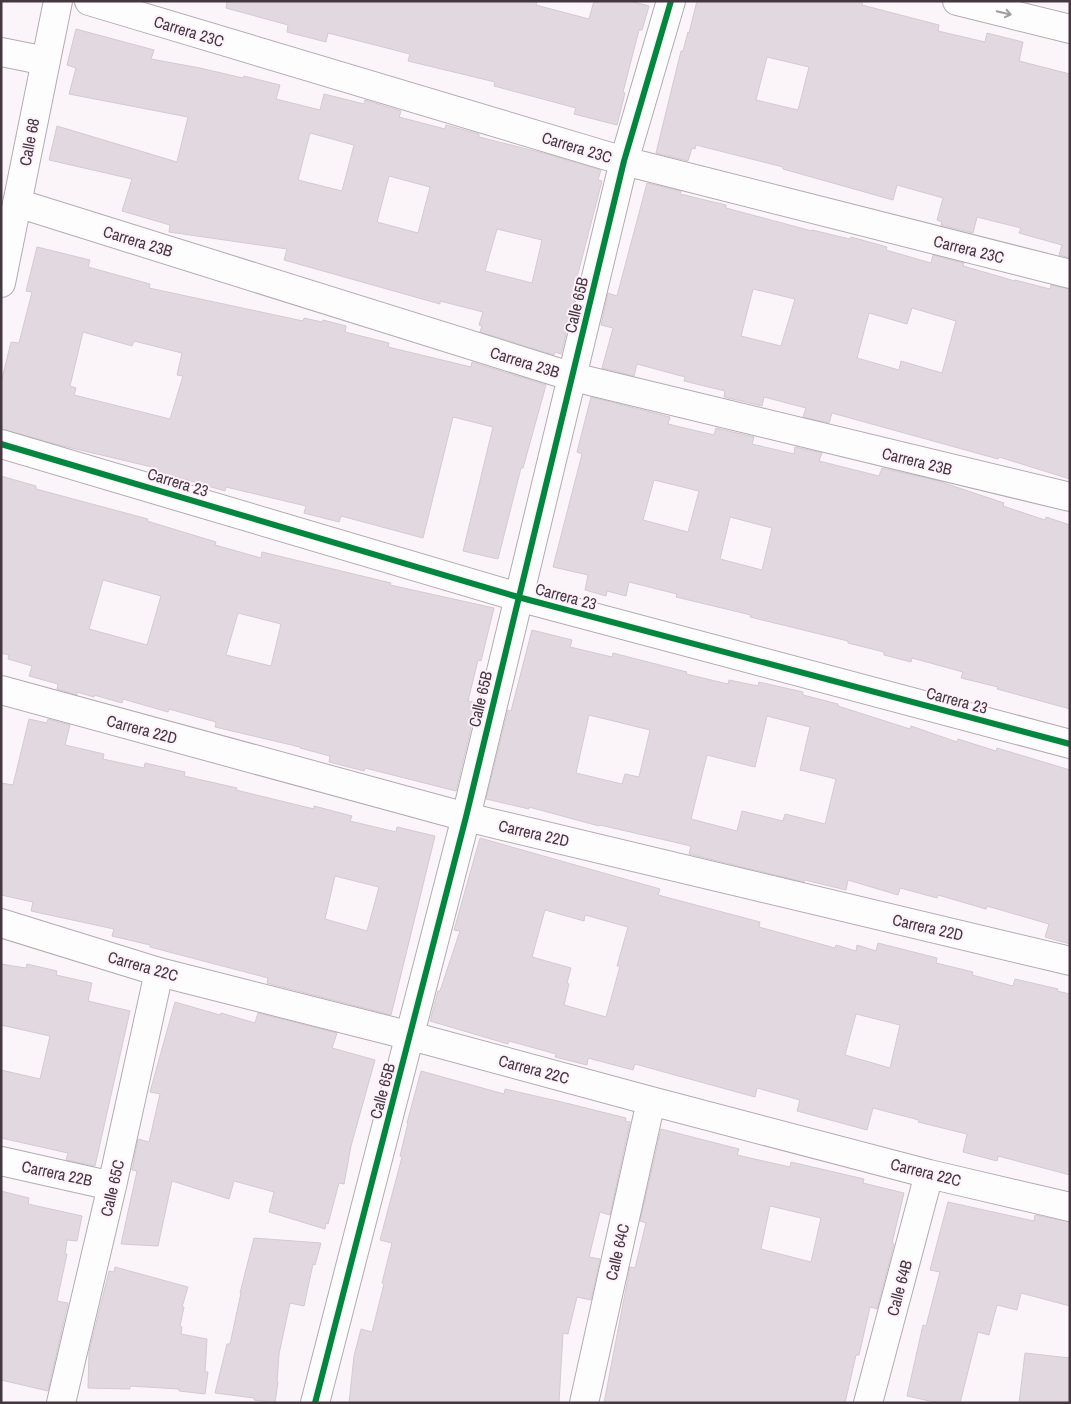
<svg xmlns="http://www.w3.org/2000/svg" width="1071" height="1404" font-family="'Archivo Narrow',sans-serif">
	<rect width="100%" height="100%" fill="#fbf4f9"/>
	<path fill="#e2d9e0" stroke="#d4cbd1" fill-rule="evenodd" d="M227,1H537L536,5L589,19L594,1H630L649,6L642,30H639L623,92L625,93L617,125L574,114L576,108L494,86L495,82L408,61L410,54L328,33L326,42L287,32L288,25L226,8Z
		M697,1H863L862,5L939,25L938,31L985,42L987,33L1023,42L1019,61L1070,74V258L1059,255L1062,245L1019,233L1021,228L977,217L973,233L941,225L942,222L937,220L943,198L897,185L893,200L783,169V167L696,145L695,149L692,148L688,161L656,153L681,51H683L688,32L689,33ZM767,57L809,67L798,110L756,100Z
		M76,29L154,50L151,59L200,68L243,78L244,76L280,85L276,99L320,110L324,94L364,104L365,100L401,111L399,117L445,129L446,125L479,134V137L547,154L601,170L598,180L602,181L575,285L578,286L561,354L555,352L554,355L480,332L482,326L479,325L483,312L440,301V304L284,260L287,249L169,232L170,225L122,211L132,179L49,160L57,126L177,162L188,117L69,94L76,68L67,65ZM310,133L354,145L342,191L298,180ZM389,176L430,187L418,233L377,222ZM497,229L542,240L532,283L485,271Z
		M647,183L681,191L680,194L726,205V208L812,231V230L850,239L851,237L887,247L886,250L931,263L933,255L964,263L963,266L1015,281V280L1050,289L1051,285L1070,289V479L999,457L998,459L832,413L829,423L803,417L806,408L764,397L762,406L724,397L725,391L684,381L685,377L637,364L634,376L602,368L613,328L601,325L608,293L617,296ZM753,289L795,299L781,346L741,336ZM912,308L956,321L942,373L901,361L899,370L857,358L869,313L907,324Z
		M37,247L90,260L88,267L150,284L149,288L303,321L304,318L322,322L323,320L346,326L345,332L389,343L388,347L471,367L472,362L546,385L523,468H521L498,559L463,551L493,427L453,417L423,538L341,516L339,522L304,513L306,506L226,487L225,491L156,471V468L63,446L1,429V383L11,342L19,343L32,292L26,291ZM83,332L132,346L134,341L182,353L177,375L183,376L170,419L74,395L76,388L70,386Z
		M591,397L670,417L668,424L714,435L716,428L754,437L752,444L794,454L795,447L822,453L819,461L879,476L882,468L935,480L1004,503L1003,506L1045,520L1046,517L1070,525V709L997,689L998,687L961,678L963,672L912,658L911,662L884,655V652L848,643V641L750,617L751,615L676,597L677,594L629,582L626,596L607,591L606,596L585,590L588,575L553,567L582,454L577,452ZM654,480L699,491L688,532L643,520ZM730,517L772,528L762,570L720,559Z
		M1,476L36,486V489L148,519L147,521L216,542L215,545L261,558L262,552L391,583L390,585L494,608L481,661L478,660L468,701L477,703L456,791L365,768L364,771L329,762L330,756L300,748V747L215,727L216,722L169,709L168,712L123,699L122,703L94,695V697L77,692V695L57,689L58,684L29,676L32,666L8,659L9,655L1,653ZM103,580L161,596L147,645L89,629ZM238,613L281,624L271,666L226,655Z
		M532,630L572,640L570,647L612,657L613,653L687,672L686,674L728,684L729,680L758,686L759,682L803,692V695L838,704V706L910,729L911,726L957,742L958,739L996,751L997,748L1070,770V944L1045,937L1049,924L987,906L986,909L938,895L937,898L900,888L898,895L848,880L846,890L805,880L804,882L689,854L691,846L600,825L599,826L529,807V809L486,799L508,710L511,711ZM589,715L650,730L639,777L625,774L622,784L576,773ZM767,716L810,727L800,770L836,779L825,824L785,814L783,821L742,811L737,831L691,819L707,755L755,767Z
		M29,719L47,723L48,719L70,725L65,745L104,754L103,759L144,768L145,763L185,772L184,776L237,788L236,790L314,809V806L352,816L350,821L396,832L397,827L435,836L391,1015L267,983L268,978L150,947V945L112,936L114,929L31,911L33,902L1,895V783L13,785ZM335,876L379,887L367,931L325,919Z
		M480,838L660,889L658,895L760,922L759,927L835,948L836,945L856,951L857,945L876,951L878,943L937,958L936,963L973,972L972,975L1013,986L1015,979L1058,989L1057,991L1070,994V1175L998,1156L997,1161L963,1152L967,1134L918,1122L919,1120L873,1108L867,1130L797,1111L800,1100L757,1088L755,1097L635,1064L633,1070L588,1058L587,1065L555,1057L556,1054L509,1041L508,1044L430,1021L438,991H440L460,931L454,930ZM545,910L584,921L585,915L628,927L617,966H620L606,1017L564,1005L569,984L567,983L571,968L532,957ZM856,1014L900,1025L890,1068L845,1055Z
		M1,964L26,968L27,964L57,971L56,975L92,983L88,1001L130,1011L95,1166L66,1160L68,1153L1,1138V1070L40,1079L50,1036L1,1025Z
		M175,1002L220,1015L221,1013L255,1023L258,1013L337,1033L332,1048L375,1060L351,1146L344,1184L339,1183L328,1224L326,1223L325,1229L269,1212L274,1192L234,1181L229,1199L172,1181L158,1246L121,1244L137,1171L132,1170L138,1139L149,1142L160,1094L150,1092Z
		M421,1071L504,1094L505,1089L566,1103L626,1118L625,1121L630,1122L610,1215L600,1212L589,1257L600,1259L591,1300L577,1297L568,1334L563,1333L559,1403H349L354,1356L361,1329L372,1332L384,1284L382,1283L392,1243L380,1240L402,1157L400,1156L408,1123H407Z
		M661,1129L739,1149L737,1155L790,1167L791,1162L864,1179L863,1183L904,1193L892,1243L894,1244L877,1309L870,1307L859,1355H856L845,1403H604L630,1267L635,1268L646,1223L640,1221ZM770,1206L821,1218L811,1262L761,1249Z
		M1,1191L29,1198L28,1204L82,1216L77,1241L67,1240L65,1254H67L57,1301L68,1303L48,1391L1,1380Z
		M948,1202L1034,1221L1035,1215L1070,1222V1306L1021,1293L1017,1310L997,1305L989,1335L978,1332L960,1403H939L907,1396L923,1325L926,1326L940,1272L930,1270Z
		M254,1238L321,1243L315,1265L313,1264L304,1306L290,1303L279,1354L277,1382H278L275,1403L254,1400V1398L215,1393L227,1344H230L241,1293H240Z
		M115,1267L188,1287L182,1307H184L180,1326L182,1327L181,1334L207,1339L205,1372H208L205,1394L179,1391V1389L130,1386V1389L88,1388L89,1352L109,1271L114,1272Z
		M1025,1353L1070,1358V1403H1019Z"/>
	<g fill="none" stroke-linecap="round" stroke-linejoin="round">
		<defs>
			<path id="minor" d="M89,1L624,161L1070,274
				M957,1L1070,29
				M1,52L46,61
				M17,203L573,377L1070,497
				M1,283L58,1
				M1,444L518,597L1070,744
				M1,690L466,817L1070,961
				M1,923L159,972L411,1036L651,1101L929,1174L1070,1207
				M1,1161L112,1186
				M61,1403L112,1186L159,972
				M315,1403L466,817L624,161L671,1
				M584,1403L651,1101
				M868,1403L929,1174"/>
		</defs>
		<use href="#minor" stroke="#b4abb1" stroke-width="30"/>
		<use href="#minor" stroke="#fefdfe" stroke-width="28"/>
		<defs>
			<path id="cycleway" d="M1,444L518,597L1070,744
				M315,1403L466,817L624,161L671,1"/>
		</defs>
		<use href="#cycleway" stroke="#fef1fa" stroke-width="9"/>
		<use href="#cycleway" stroke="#00873e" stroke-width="6"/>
	</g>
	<defs><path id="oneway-shaft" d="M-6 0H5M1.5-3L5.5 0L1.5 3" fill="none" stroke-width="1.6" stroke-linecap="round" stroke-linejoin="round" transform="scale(1.25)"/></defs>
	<use stroke="#a19a9f" href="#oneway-shaft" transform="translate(1004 13) rotate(14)"/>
	<g text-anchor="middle" stroke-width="4" stroke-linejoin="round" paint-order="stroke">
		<g font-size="16" fill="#443740" stroke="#fef1fa">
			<text transform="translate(189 31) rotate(17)" y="6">Carrera 23C</text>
			<text transform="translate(29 142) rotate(-79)" y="6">Calle 68</text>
			<text transform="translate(577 147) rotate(17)" y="6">Carrera 23C</text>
			<text transform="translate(138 241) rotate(17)" y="6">Carrera 23B</text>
			<text transform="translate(969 249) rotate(14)" y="6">Carrera 23C</text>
			<text transform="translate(576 305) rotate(-77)" y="6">Calle 65B</text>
			<text transform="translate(525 362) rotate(17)" y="6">Carrera 23B</text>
			<text transform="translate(917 461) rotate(14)" y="6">Carrera 23B</text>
			<text transform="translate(178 482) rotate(17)" y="6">Carrera 23</text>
			<text transform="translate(566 596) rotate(15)" y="6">Carrera 23</text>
			<text transform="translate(480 699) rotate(-77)" y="6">Calle 65B</text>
			<text transform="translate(957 700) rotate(15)" y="6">Carrera 23</text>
			<text transform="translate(142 729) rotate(15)" y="6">Carrera 22D</text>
			<text transform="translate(534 833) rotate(13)" y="6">Carrera 22D</text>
			<text transform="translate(928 927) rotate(13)" y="6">Carrera 22D</text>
			<text transform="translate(143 966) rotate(16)" y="6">Carrera 22C</text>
			<text transform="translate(534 1069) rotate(15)" y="6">Carrera 22C</text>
			<text transform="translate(382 1091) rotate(-75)" y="6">Calle 65B</text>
			<text transform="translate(926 1172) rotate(14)" y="6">Carrera 22C</text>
			<text transform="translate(57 1173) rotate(12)" y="6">Carrera 22B</text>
			<text transform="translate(112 1188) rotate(-77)" y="6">Calle 65C</text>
			<text transform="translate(617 1252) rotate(-77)" y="6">Calle 64C</text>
			<text transform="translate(899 1288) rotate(-75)" y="6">Calle 64B</text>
		</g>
	</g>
	<rect width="1071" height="1404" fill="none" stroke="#443740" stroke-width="5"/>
</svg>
